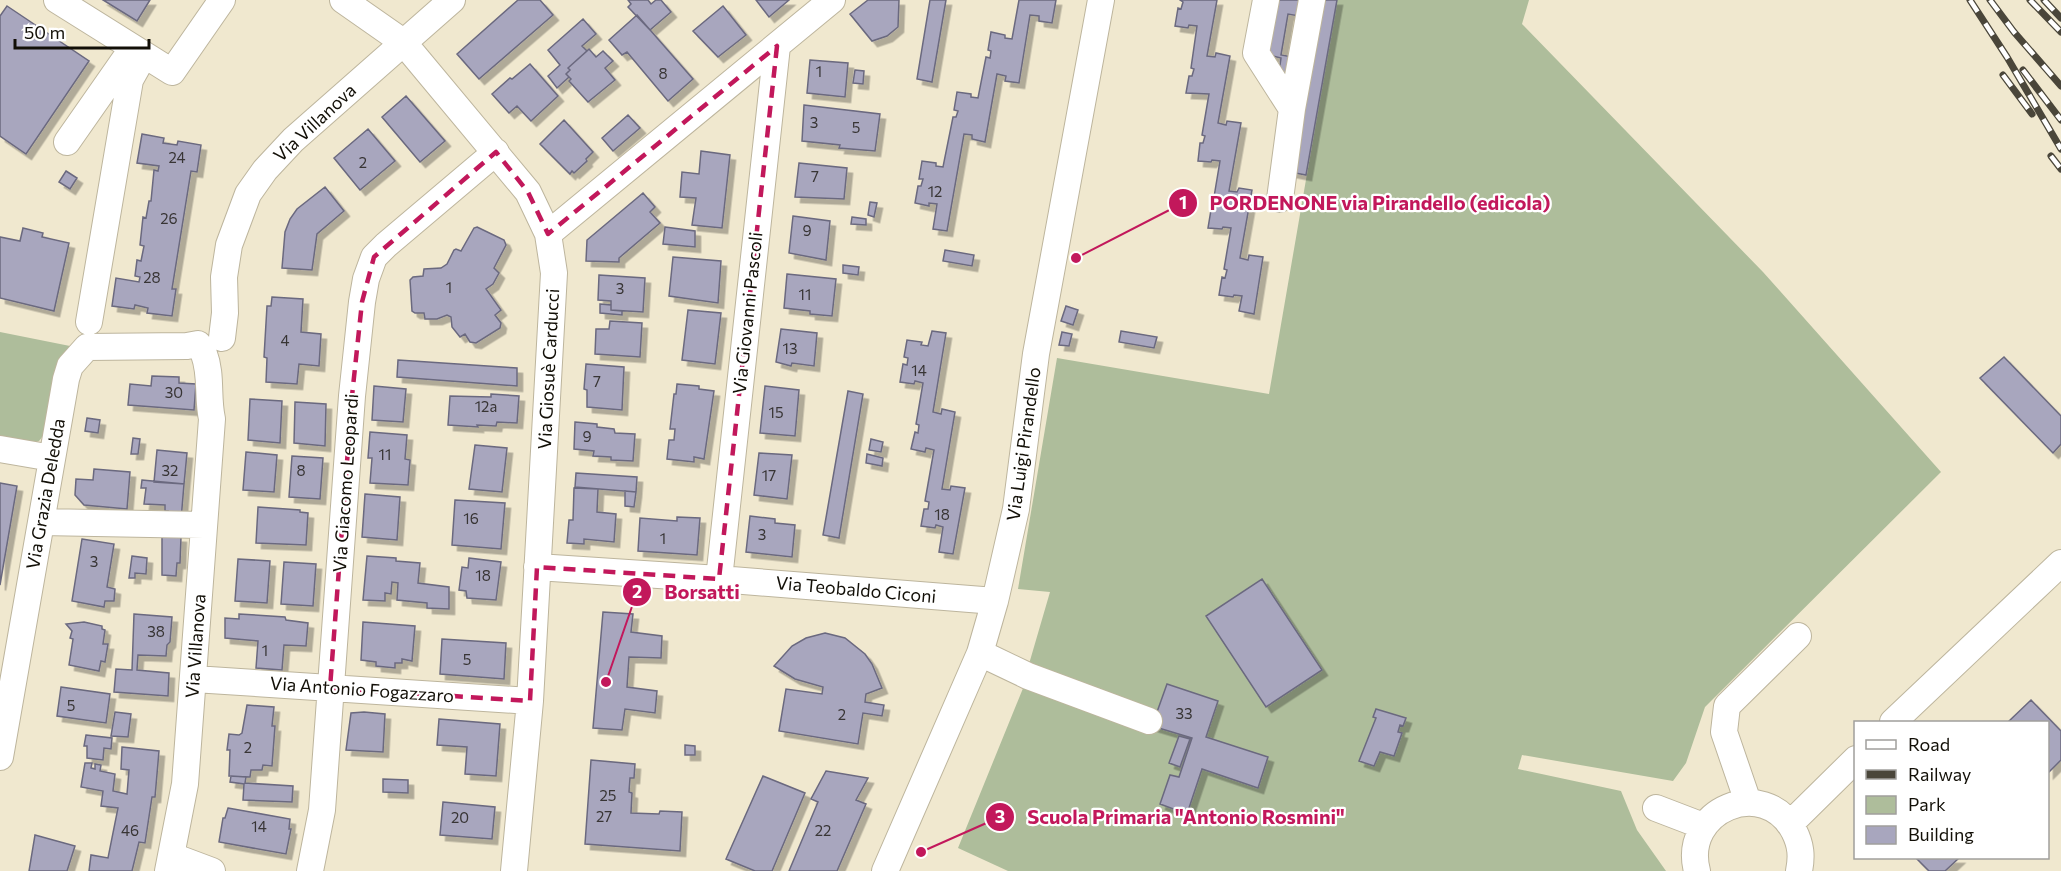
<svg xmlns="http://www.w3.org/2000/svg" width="2061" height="871" font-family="Commissioner,sans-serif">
	<defs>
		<filter id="shadow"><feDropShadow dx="5.5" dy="5.5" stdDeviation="0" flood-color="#0004"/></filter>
	</defs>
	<rect width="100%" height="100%" fill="#f0e8cf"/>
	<path fill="#aebd9b" d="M1337,0H1529L1522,24L1763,272L1941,472L1705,707L1686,763L1673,781L1522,755L1518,769L1621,791L1637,830L1666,871H1008L958,848L1028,676L1029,664L1050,592L1018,589L1057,358L1269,394Z
		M0,332L70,346L57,365L46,432L39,441L30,444L0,438Z"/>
	<path fill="#a8a6be" stroke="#6b697f" stroke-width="1.5" filter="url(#shadow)" d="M103,0H150L137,21Z
		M518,0H540L553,15L479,79L457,54Z
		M628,0H648L651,4L656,0H661L671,12L650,30L628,7L631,4Z
		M756,0H789L769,17Z
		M868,0H899L898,27L887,36L872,41L850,14Z
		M930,0H946L932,82L917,79Z
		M1019,0H1056L1052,23L1039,21V16L1030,15L1019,83L1005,81L1006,76L997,74L985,142L972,139V135L964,134L947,231L933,229L937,204L929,203V206L915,203L918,186H921L923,179H919L922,161L936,163V166L943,167L953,117H956L958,111L954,110L957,92L971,94V97L978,98L986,57L990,58L991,51L988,50L991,32L1005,35V38L1012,39Z
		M1180,0H1217L1207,56L1215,57L1216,53L1230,56L1218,123L1226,125L1227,121L1241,123L1229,191L1237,192L1239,188L1252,190L1240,258L1248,260L1249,255L1263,257L1254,314L1239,311L1242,296L1234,295L1233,297L1219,295L1222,277L1225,278L1227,270L1224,269L1231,228L1223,227L1222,229L1208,228L1211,210L1215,211L1216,203H1213L1220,161L1212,160L1211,162L1198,161L1200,143H1203L1205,136L1202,135L1209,94L1186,93L1189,76H1192L1194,69L1191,68L1197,26L1189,25L1188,28L1175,26L1178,8L1181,9L1183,2Z
		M1274,0H1308L1305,17L1288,14L1281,55L1298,58L1295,75L1279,72L1281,58L1265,54Z
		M1319,0H1337L1306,175L1290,172Z
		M7,6L89,61L26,154L0,136V16Z
		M723,6L746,35L718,57L693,31Z
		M637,15L693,79L668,101L627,52L622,55L609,40Z
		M583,19L596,34L582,46L587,51L568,68L570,70L566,74L569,77L557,88L548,76L560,65L548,50Z
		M589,49L596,57L603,51L613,61L605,68L615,80L588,102L569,81L571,79L566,74L570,70L568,68Z
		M810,60L848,63L845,97L807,93Z
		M530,64L558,96L531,121L517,106L509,113L492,94L510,78L512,79Z
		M855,70L864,71L863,84L853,83Z
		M406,96L445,141L420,162L382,117Z
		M804,105L880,114L875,151L839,148L840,145L802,141Z
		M628,115L640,128L613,151L602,138Z
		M564,120L593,152L586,159L587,161L574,173L572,171L570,174L540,144Z
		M368,129L395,161L360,190L334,158Z
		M142,134L164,138L163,143L177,145L178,141L201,145L197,172L191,171L172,289H176L172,316L147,313L148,308L135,305L134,309L112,306L116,278L139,282L140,277L135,276L137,260L141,261L144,246L140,245L143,217L146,218L149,201H151L154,170L158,171L159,166L137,163Z
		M701,151L730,155L722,228L692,225L696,198L680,197L682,172L699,174Z
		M799,163L847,168L844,199L795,197Z
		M66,171L77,178L70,189L59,182Z
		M325,187L344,211L317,234L312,270L282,268L285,232L290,219L297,209Z
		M643,193L655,207L650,212L660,223L619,258V262L586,261L587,240Z
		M870,202L877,203L874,217L868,215Z
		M793,216L830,221L826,260L789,253Z
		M852,217L866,219V225L851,224Z
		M477,227L504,240L506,245L494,268L499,273L493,284L486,289L501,310L495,315L501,323L500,328L476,343L470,342L465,334L460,337L452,327L451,317L447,315L437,319H425L424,313H415L412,311L410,280L413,277L423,276L424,269L441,268L447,264L454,250L456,249L461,251L474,228Z
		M665,227L695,231V247L663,244Z
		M23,228L43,233L42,237L69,243L54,311L0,298V237L20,241Z
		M945,250L974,255L972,266L943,261Z
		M673,257L721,261L718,303L669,296Z
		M843,265L859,267L858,275L843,273Z
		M787,274L836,279L832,316L810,314V311L784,308Z
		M599,275L645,278L643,312L611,310V301L598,300Z
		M272,297L303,299L301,332L321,334L319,366L299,364L297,384L266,382L267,358L264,357L267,306H271Z
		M600,304L611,305V310L622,311V315L600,313Z
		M1066,306L1078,310L1073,325L1061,321Z
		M688,310L721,313L715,364L682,360Z
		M610,321L642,323L640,357L595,354L596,329H609Z
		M781,329L817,333L814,366L792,363L791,366L776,362Z
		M932,331L946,333L933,412L941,414L942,409L955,412L942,489L950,490L951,486L965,488L953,554L939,552L943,527L936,525L935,528L921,526L924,509H928L929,502L925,501L934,450L926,448L925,452L911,449L915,432L918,433L919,425L916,424L923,383L915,381L914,384L900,382L903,364L907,365L908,358L904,357L907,340L922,342L921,345L928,346Z
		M1121,331L1157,337L1154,348L1119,342Z
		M1062,332L1072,334L1069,346L1059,345Z
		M2004,357L2061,416V444L2053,453L1980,378Z
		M398,360L517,368V386L397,377Z
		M586,364L624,367L622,410L587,407V390L584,389Z
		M152,376L179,377V383L196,384L194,410L128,405L130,384L151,386Z
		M677,384L699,386V389L714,391L704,459L694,457V462L667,459L669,440H674L675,429H670L674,394H676Z
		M374,386L406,389L403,422L372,420Z
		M765,386L799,390L795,436L760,433Z
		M848,391L863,394L839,538L823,535Z
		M491,394L519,396L517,423L497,422L496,426L477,425L478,427L448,425L450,396L491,397Z
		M250,399L282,401L280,443L248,440Z
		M295,402L326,404L325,446L294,443Z
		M87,418L100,420L98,433L85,431Z
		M575,422L597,424V427L614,429L615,433L635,434L633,461L611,460V457L593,456L594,451L574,449Z
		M370,432L407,435L405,459L410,460L408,485L370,483L372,458H368Z
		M133,438L140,439L138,454H131Z
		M871,439L883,442L881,452L869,450Z
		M475,445L507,448L502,492L469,489Z
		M157,450L187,453L184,484L154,482Z
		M246,452L277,455L274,492L243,490Z
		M759,453L792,455L787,499L754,495Z
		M867,454L883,458L882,466L866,463Z
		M292,456L323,458L320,499L289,497Z
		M94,469L130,472L127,509L84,505L75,495L76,479L93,480Z
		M576,473L637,477L636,492L575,487Z
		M142,480L184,484L181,520L167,519L168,511H165V505L144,504L146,488H141Z
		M0,483L17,486L0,585Z
		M574,488L598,489L597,512L616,514L614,542L584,539V544L567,543L569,520H573Z
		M625,491L636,492L634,507L625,506Z
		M365,494L400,497L397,540L362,537Z
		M455,500L505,503L501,549L452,545Z
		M258,507L300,510V512L308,513L306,545L256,543Z
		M750,516L775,519V523L795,525L792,557L746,552Z
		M677,517L700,518L697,555L638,551L640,518L677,521Z
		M162,536L181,537L180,563H177L176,576L162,575Z
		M82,539L114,544L107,587L115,589L114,601H105L104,607L72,601Z
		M132,556L147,558L146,574L135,573V578H129Z
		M367,556L396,558V561L420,563L418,583L449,587V609L427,608V603L397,600L398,583L392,582L391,594L385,593V601L363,600Z
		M469,558L501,562L496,600L467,598L466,591L459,590L462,567L468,568Z
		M238,559L270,561L267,603L235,601Z
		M284,562L316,564L313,606L281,604Z
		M1262,579L1322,670L1266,707L1206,616Z
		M603,612L633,614L631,632L662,636L661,658L629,657L627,687L657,691L655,713L625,709L622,730L593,728Z
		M134,614L172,617L170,642L167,645L166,656L138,655L137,670L169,673L168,696L114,692L116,669L132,670Z
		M239,614L285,617L286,620L308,623L306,646L284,645L282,670L256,668L258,641L225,638V618L239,619Z
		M84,622L102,626V629L105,630L103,644H108L105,662L101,661L99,671L69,665L73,639L70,638L72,631L66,624Z
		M363,622L415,626L412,661L402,659V663H395V668L376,666V662L361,660Z
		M825,633L845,638L865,654L872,664L882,688L866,694L865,702L884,705L882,716L863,713L858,744L779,731L786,689L822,694L823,687L795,679L774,666L792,646L806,638Z
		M442,639L506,643L504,679L440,674Z
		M1167,684L1218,701L1206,737L1268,757L1258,788L1202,769L1187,814L1160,804L1170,775L1179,777L1192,738L1152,726Z
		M61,687L110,694L106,723L57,716Z
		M2031,700L2061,731V760L2048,773V722H2008Z
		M247,705L274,707L272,726H275L272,766L263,765L262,770H251L250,777L229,776L230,750H227L229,734L239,735L242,733Z
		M1376,709L1406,718L1403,726L1400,725L1398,732L1402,733L1394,756L1380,752L1374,766L1359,761L1376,718L1373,717Z
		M115,712L131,714L128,737L111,736Z
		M364,712L385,714L383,752L346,750L351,713Z
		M439,719L500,724L496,776L465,774L467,747L437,745Z
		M86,735L112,738L111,749L104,748L103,760L87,758V746H84Z
		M1179,736L1190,739L1180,767L1169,763Z
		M685,745L695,746V755H685Z
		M122,747L159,751L155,797H152L145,843L139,842L132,871H89L91,855L108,858L118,808L101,806L103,791L81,787L85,763H92L91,768L95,769V764L101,765L100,771L115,774L113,791L127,794L129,770L121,769Z
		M591,760L635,764L634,778H630L629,792L632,793L631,813L659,814L660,811L682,812L680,851L585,844Z
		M826,771L868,778L856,800L866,804L837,871H789L818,802L811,799Z
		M231,776L246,777L245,783L293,786L292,802L243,800L244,784L230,782Z
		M763,776L805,793L772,871H755L726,859Z
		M383,779L408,780V793L383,792Z
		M443,802L495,807L492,839L440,835Z
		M228,808L290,819L289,829H291L286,854L219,842L223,818H225Z
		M35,835L75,846L67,871H29Z
		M1916,858H1959L1945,871H1929Z"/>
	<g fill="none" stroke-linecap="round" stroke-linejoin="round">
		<defs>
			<path id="minor" d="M57,0L172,72L222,0
				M343,0L403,42L528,192L548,234L554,273L530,701L514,871
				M1266,0L1256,53L1292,109L1280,199
				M1292,109L1312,0
				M67,142L132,49
				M548,234L832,0
				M89,322L130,80L144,55
				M222,338L225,313L224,277L229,245L248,194L265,170L293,140L452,0
				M0,449L52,458
				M41,522L204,525
				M537,567L719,579L995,601
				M719,579L777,46
				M980,653L1028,676L1149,721
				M194,679L530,701
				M1893,722L2061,563
				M0,757L66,379L70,366L87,347L187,346L198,344
				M1748,802L1724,732L1727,706L1798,636
				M1656,808L1703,826
				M1790,824L1856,759
				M172,856L212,871
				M168,871L185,784L212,419C207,397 212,375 204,354
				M310,871L322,810L352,396L362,302L366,279L374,257L386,245L496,152
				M885,871L980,653L995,601L1016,509L1036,354L1101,0
				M1697,871C1681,810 1764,775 1794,831C1801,845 1802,856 1799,871"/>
		</defs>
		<use href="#minor" stroke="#bdb59d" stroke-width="28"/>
		<use href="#minor" stroke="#fff" stroke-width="26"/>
		<defs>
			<path id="rail" d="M1970,0L2007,57L2061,149
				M1990,0L2014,32L2061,86
				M2030,0L2061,32
				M2044,0L2061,18
				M2023,70L2061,120
				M2003,75L2032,114
				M2051,156L2061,169"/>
		</defs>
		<use href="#rail" stroke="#4a463a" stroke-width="7"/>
		<use href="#rail" stroke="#fff" stroke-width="4.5" stroke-dasharray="14" stroke-linecap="butt"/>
	</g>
	<path fill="none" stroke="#c2185b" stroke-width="4.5" stroke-dasharray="12 8" stroke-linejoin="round" d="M777,46L719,579L537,567L530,701L330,688L352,396L362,302L374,257L496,152L528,192L548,234Z"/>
	<g text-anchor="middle" stroke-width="4.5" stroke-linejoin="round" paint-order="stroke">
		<g font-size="15" fill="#383535">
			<text x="819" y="77">1</text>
			<text x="663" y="79">8</text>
			<text x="814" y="128">3</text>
			<text x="856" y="133">5</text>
			<text x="177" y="163">24</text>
			<text x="363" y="168">2</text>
			<text x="815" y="182">7</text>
			<text x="935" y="197">12</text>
			<text x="169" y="224">26</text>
			<text x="807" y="236">9</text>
			<text x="152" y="283">28</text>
			<text x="449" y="293">1</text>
			<text x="620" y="294">3</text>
			<text x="805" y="300">11</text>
			<text x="285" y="346">4</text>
			<text x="790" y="354">13</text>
			<text x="919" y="376">14</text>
			<text x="597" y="387">7</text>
			<text x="174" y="398">30</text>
			<text x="486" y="412">12a</text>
			<text x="776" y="418">15</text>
			<text x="587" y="442">9</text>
			<text x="385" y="460">11</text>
			<text x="170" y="476">32</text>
			<text x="301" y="476">8</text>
			<text x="769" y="481">17</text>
			<text x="942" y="520">18</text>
			<text x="471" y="524">16</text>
			<text x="762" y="540">3</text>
			<text x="663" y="544">1</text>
			<text x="94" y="567">3</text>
			<text x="483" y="581">18</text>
			<text x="156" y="637">38</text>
			<text x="265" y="656">1</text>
			<text x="467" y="665">5</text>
			<text x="71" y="711">5</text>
			<text x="1184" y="719">33</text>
			<text x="842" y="720">2</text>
			<text x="248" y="753">2</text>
			<text x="608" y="801">25</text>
			<text x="604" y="822">27</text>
			<text x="460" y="823">20</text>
			<text x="259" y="832">14</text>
			<text x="130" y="836">46</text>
			<text x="823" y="836">22</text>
		</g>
		<g font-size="18" fill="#120f07" stroke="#fff">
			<text transform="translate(315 123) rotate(-43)" y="6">Via Villanova</text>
			<text transform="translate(748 313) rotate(-84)" y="6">Via Giovanni Pascoli</text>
			<text transform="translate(549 369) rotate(-87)" y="6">Via Giosuè Carducci</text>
			<text transform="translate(1024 444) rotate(-82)" y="6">Via Luigi Pirandello</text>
			<text transform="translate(346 483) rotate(-86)" y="6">Via Giacomo Leopardi</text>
			<text transform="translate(46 494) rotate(-80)" y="6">Via Grazia Deledda</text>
			<text transform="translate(856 590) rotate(5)" y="6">Via Teobaldo Ciconi</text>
			<text transform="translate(196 646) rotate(-86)" y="6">Via Villanova</text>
			<text transform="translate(362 690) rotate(4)" y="6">Via Antonio Fogazzaro</text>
		</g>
	</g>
	<path fill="none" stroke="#c2185b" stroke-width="2" d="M1076 258L1183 203M606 682L637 592M921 852L1000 817"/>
	<g fill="#c2185b" stroke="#fff" stroke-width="2">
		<circle cx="1076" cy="258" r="6"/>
		<circle cx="606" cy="682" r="6"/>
		<circle cx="921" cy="852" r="6"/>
		<circle cx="1183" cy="203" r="15"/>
		<circle cx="637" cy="592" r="15"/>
		<circle cx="1000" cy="817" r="15"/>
	</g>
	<g font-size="18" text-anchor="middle" font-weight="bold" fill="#fff">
		<text x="1183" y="209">1</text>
		<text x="637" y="598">2</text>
		<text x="1000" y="823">3</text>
	</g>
	<g font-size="20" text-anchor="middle" font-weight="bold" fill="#c2185b" stroke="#fff" stroke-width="4.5" stroke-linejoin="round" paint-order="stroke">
		<text x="1380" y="210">PORDENONE via Pirandello (edicola)</text>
		<text x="702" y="599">Borsatti</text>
		<text x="1186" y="824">Scuola Primaria "Antonio Rosmini"</text>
	</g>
	<rect x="1854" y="721" width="195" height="138" fill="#ffffff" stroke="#a09f9c" stroke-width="1.5"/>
	<rect x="1866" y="740" width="30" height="9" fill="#ffffff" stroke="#a09f9c" stroke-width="1.5"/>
	<text x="1908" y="751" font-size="18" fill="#120f07">Road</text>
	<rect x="1866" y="770" width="30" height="9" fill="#4a463a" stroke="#a09f9c" stroke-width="1.5"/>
	<text x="1908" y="781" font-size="18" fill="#120f07">Railway</text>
	<rect x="1866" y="796" width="30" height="18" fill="#aebd9b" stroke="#a09f9c" stroke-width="1.5"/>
	<text x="1908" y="811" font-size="18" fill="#120f07">Park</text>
	<rect x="1866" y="826" width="30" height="18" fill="#a8a6be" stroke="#a09f9c" stroke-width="1.5"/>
	<text x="1908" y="841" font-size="18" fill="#120f07">Building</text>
	<path d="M15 39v9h134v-9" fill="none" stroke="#120f07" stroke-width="3"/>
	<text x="24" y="39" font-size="18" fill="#120f07" stroke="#ffffff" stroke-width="4.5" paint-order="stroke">50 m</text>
</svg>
